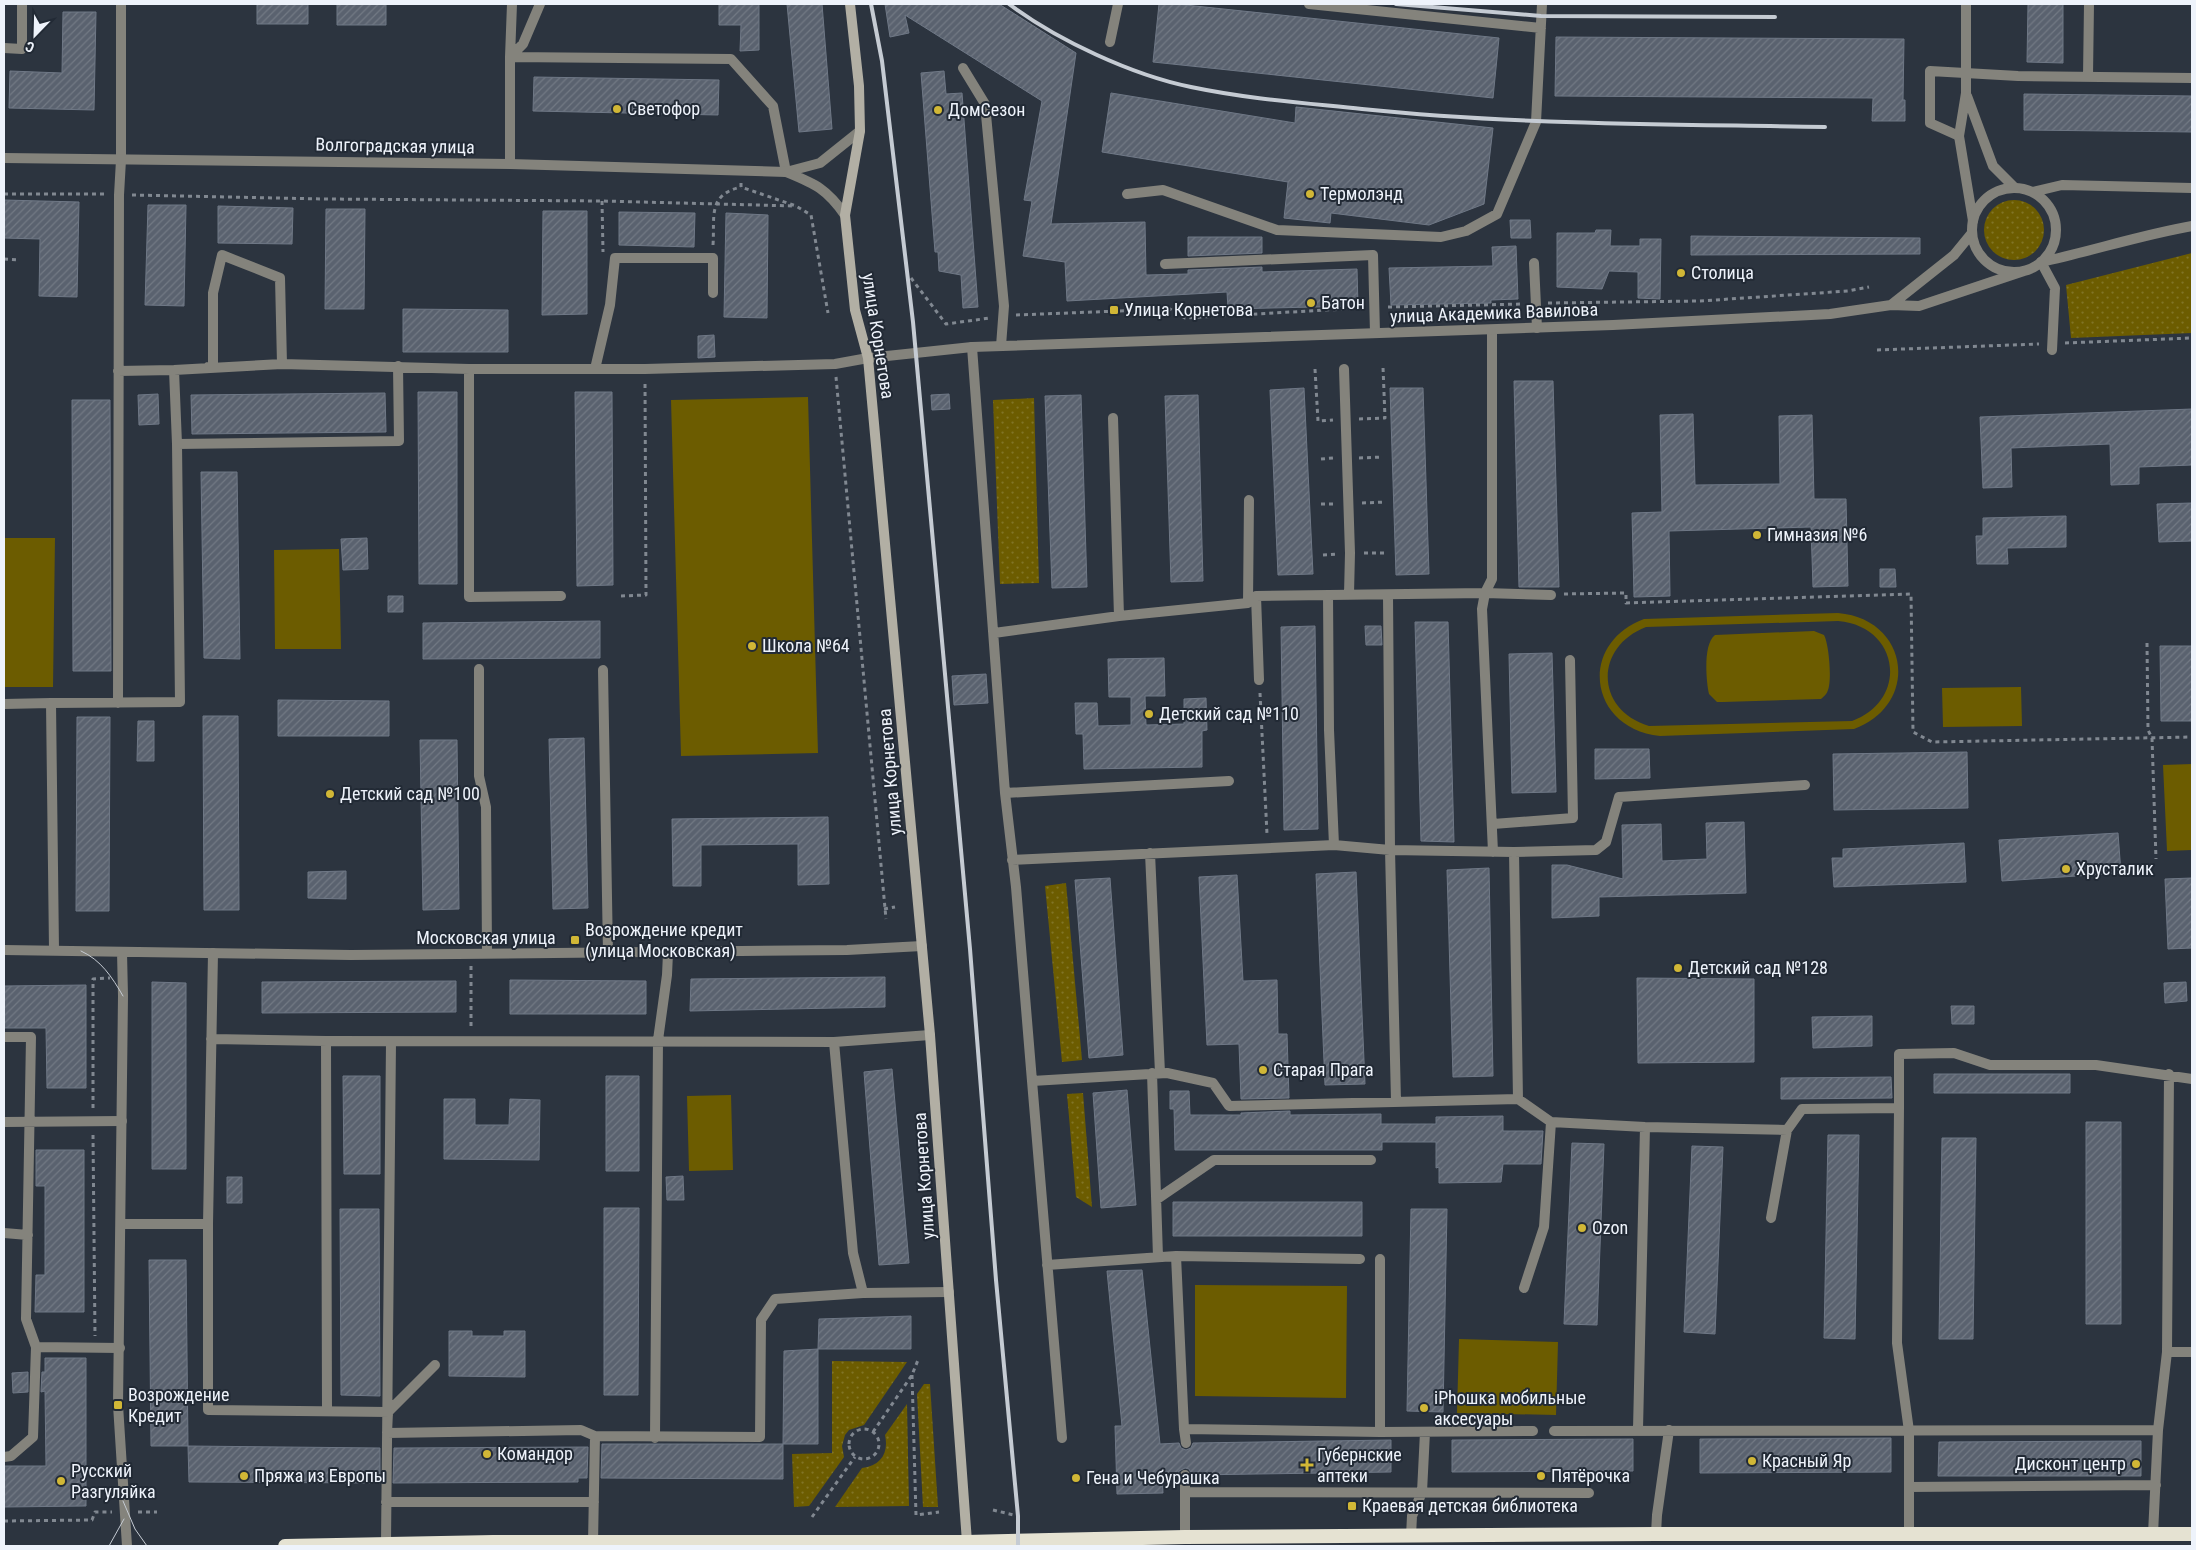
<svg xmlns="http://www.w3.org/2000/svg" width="2196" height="1550" font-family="'Roboto Condensed',sans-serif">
	<defs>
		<pattern id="grass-dots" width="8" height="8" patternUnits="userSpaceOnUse" patternTransform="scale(1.25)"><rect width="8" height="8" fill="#6c5c00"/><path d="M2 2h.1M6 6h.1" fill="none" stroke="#817426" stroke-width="1.8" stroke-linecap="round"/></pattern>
		<pattern id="building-hatch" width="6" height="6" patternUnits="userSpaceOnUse" patternTransform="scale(1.25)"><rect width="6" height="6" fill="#5a626f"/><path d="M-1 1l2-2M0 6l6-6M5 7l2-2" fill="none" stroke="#727984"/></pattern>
	</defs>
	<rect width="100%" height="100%" fill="#2c343f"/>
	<path fill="url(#grass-dots)" d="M1984 230a30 30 0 1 1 60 0a30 30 0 1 1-60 0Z
		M2192,253V333L2071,338L2066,285Z
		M1034,398L1039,583L1000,584L993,400Z
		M1066,883L1082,1060L1062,1062L1045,886Z
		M1083,1093L1092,1207L1076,1197L1067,1094Z
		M832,1361L907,1362L864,1425L849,1430L845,1435L842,1446L844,1457L809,1506L794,1507L792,1454L832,1453Z
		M924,1384H930L938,1507H923L917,1394Z
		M907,1404L909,1506L835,1507L862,1468C881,1466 889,1453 885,1435Z"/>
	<path fill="#6c5c00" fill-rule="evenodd" d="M808,397L818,753L681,756L671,400Z
		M4,538H55L53,687H4Z
		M339,549L341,649H275L274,550Z
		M1838,613C1909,619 1921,704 1854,729L1660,736C1589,729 1577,644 1644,619ZM1838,621C1899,626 1910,699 1852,721L1649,726C1595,710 1594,647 1646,627Z
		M1814,631L1824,635C1829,644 1832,680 1828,690C1827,694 1824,696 1821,699L1723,702H1717L1709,694C1706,680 1703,644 1715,635Z
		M2021,687L2022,726L1943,727L1942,688Z
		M2192,764V850L2167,851L2163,765Z
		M731,1095L733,1170L689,1171L687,1096Z
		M1195,1285L1347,1286L1346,1398L1195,1396Z
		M1459,1339L1558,1342L1556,1415L1457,1413Z"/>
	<path fill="url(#building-hatch)" stroke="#6f7886" d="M257,4H308V24H257Z
		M337,4H386V25H337Z
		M719,4H759V50L740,51L741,25H719Z
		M787,4H822L832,129L799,132Z
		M885,4H999L1076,53L1051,224L1145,222L1146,275L1188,274V270L1262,267V272L1357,269L1358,306L1228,309L1227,292L1067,301L1065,262L1023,256L1032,201L1024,200L1042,101L905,15L909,33L890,37Z
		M1159,4H1176L1499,38L1493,98L1153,62Z
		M2028,4H2063V63L2027,62Z
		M63,12H96L94,110L9,108L10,71L62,73Z
		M1556,37L1904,39L1903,100H1905V121H1872L1873,98L1555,96Z
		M944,71L946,94L962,93L978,307L963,308L961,275L939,271L938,252H935L921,73Z
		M534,77L719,80L718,115L533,111Z
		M1111,93L1295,123L1296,107L1493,128L1484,204L1429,225L1331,213L1330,223L1284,218L1288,182L1102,152Z
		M2024,94L2192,96V132L2024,130Z
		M4,200L79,202L77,297L39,296L40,239L4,238Z
		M148,205H186L184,306L145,305Z
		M218,206L293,208L292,244L218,243Z
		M326,209H365L364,309H325Z
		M543,211H587V314L542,315Z
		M619,212L695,213L694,247L619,245Z
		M726,213L768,215L767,318L724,317Z
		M1510,220H1530L1531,238H1511Z
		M1596,230H1611L1610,246H1640V239H1661L1660,299L1638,298V272L1609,271L1602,289L1557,287V233H1595Z
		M1691,236L1920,238V254L1691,255Z
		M1188,237H1262V253L1188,256Z
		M1516,246L1518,299L1491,300V303L1391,305L1389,268L1493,266L1492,247Z
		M403,309L508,310V352H403Z
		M714,335L715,357L698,358V336Z
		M1514,381H1553L1559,587H1519Z
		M1304,388L1313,574L1278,575L1270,390Z
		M1390,388H1423L1429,574L1396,575Z
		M418,392H457V584H419Z
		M575,392H612L613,585L577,586Z
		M385,393L386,432L192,434L191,395Z
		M158,394L159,424L139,425L138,395Z
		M949,394L950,409L932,410L931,395Z
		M1081,395L1087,587L1052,588L1045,396Z
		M1198,395L1203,581L1171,582L1165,396Z
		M72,400H110L111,671H73Z
		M2192,409V465L2139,467V484L2111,485L2110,444L2011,448L2012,487L1983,488L1980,417Z
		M1693,414L1695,485L1780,484L1779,416L1812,415L1814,499H1846L1848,586L1813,587L1811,527L1669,531L1670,596L1634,597L1632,513L1662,512L1660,415Z
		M201,472H237L240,659L204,658Z
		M2192,503V541L2159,542L2157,504Z
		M2066,516V547L2007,548L2008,564H1977L1976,536H1983V518Z
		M367,538L368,569L343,570L341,539Z
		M1880,569H1895L1896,587H1880Z
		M388,596H403V612H388Z
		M600,621V658L423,659V623Z
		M1415,622H1448L1454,842L1421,841Z
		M1315,626L1318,829L1284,830L1281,627Z
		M1365,626H1381L1382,645H1366Z
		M2160,646H2192V721H2161Z
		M1552,653L1556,792L1512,793L1509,654Z
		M1164,658L1165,696H1145L1146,725L1184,724V699L1206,698L1207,730L1202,731V767L1084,769L1083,734H1076L1075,703H1097L1098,726L1131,725V697H1109L1108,659Z
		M986,674L988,703L954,705L952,676Z
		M278,700L389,701V736H278Z
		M203,716H238L239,910H204Z
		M77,717H110L109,911H76Z
		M138,721H154V761H137Z
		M584,738L588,908L553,909L549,739Z
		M420,740H457L459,909L423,910Z
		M1595,749H1649L1650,778L1595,779Z
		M1967,752L1968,808L1834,810L1833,754Z
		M828,817L829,884L798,885V844L701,845V886H673L672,819Z
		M1744,822L1746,893L1599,897V916L1552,918V865H1567L1623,879L1622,825L1661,824L1662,861L1707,859L1706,823Z
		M2118,833L2121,873L2002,881L1999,840Z
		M1964,843L1966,882L1834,887L1832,858H1843V849Z
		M1489,868L1493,1076L1453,1077L1447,870Z
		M346,871V899L308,898V872Z
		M1356,872L1365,1084L1325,1085L1316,874Z
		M1237,875L1243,981L1277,980L1278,1034H1287L1289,1098L1241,1099L1239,1044L1207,1045L1199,877Z
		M1110,878L1123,1055L1089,1058L1075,880Z
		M2192,878V948L2168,949L2165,879Z
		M885,977V1007L690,1011L691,979Z
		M1637,978L1754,979V1062L1638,1063Z
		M510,980L646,981V1014H510Z
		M456,981V1012L262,1013V982Z
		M152,982L186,983V1169H152Z
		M2186,982L2187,1001L2165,1003L2164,983Z
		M86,985V1088H47L46,1028H4V986Z
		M1951,1006H1974V1024H1952Z
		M1872,1016V1046L1813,1048L1812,1017Z
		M892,1069L909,1263L879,1265L864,1072Z
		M1934,1074H2070V1093H1934Z
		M343,1076H380V1174H344Z
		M606,1076H639V1171H606Z
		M1891,1077L1892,1098L1781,1099V1078Z
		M1127,1090L1136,1205L1101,1208L1093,1093Z
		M1170,1091H1189L1190,1115H1241V1113L1290,1111V1115L1381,1114V1124H1436V1117L1503,1116V1131H1543L1541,1164H1503L1501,1182L1439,1183V1167L1436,1168V1142H1382V1150H1175L1174,1109H1170Z
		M444,1099H475V1125H509L510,1099L540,1100L539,1160L444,1159Z
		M2086,1122H2121V1324H2086Z
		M1828,1135H1859L1855,1339L1824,1338Z
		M1942,1138H1976L1973,1339H1939Z
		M1572,1143L1604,1144L1597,1325L1564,1324Z
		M1692,1146L1723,1147L1715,1334L1684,1332Z
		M36,1150H84V1312H35L36,1275H45V1186H36Z
		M683,1176L684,1200H667L666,1177Z
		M227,1177H242V1203H227Z
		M1173,1202H1362V1236H1173Z
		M604,1208H639L638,1395H604Z
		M340,1209H379L380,1396L341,1395Z
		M1411,1209H1447L1443,1412L1407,1411Z
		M149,1260H186L188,1446H151Z
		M1142,1270L1160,1444L1179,1443L1181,1448L1186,1450L1191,1448L1193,1443L1391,1440V1472L1192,1475L1189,1469L1185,1468L1179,1471L1178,1475L1162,1476L1163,1493L1117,1494L1115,1426H1122L1107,1271Z
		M911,1316V1349H818L819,1319Z
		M449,1331H472V1336H504V1331H525V1377L449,1376Z
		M818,1349V1444H783L784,1351Z
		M45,1358H86V1506L4,1507V1466H46L45,1391L41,1392L42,1372H45Z
		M28,1372V1392L13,1393L12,1373Z
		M1891,1438V1472L1700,1473V1439Z
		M1633,1439V1471L1452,1472V1440Z
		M2141,1441V1476H1938L1939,1442Z
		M602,1444H783V1479L601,1478Z
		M188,1446L380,1448V1483L189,1482Z
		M588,1447L587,1478H578V1482L393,1483L394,1448Z"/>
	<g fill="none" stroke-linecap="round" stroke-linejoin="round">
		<path stroke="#818891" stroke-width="3" stroke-dasharray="4 4" stroke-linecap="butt" d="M741,183V187L796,206L811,215L828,313
			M4,194H106
			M132,195L326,199L602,201L796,206
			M602,201L603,252
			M713,245C715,217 707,195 741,187
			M4,259L19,260
			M911,278L946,324L990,318
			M1548,303L1700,301L1848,291L1869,287
			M1388,307L1524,304
			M1016,315L1170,309L1185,318L1362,308
			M2065,343L2192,338
			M1877,350L2039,344
			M1315,369L1318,421L1333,420
			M836,377L886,919
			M1359,419L1385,418L1383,367
			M1359,458L1383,457
			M1321,459L1333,458
			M1362,503L1385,502
			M1321,504H1335
			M1364,553H1387
			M1323,555L1337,554
			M1564,594L1626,593V603L1911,594L1913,732L1932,742L2192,737
			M621,596L646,595L645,381
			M2147,643L2148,730L2152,738L2156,859
			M1260,693L1267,834
			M884,909L895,907
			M471,966V1030
			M93,1108V979L110,978
			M93,1135L95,1336
			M912,1375L916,1515L939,1512
			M849 1444a15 15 0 1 1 30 0a15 15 0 1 1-30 0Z
			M873,1432L912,1375L918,1360
			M993,1510L1018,1516
			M138,1512H157
			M812,1517L855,1457
			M4,1521L92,1520L95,1512H112"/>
		<path stroke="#84837c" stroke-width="10" d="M512,4L510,57L731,59L773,106L786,172
			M1309,4L1541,28
			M1110,42L1118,4
			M4,48L22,49V4
			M963,68L985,104L1004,306L1001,346
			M2088,76L2089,4
			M1959,136L1930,123V71L2018,76L2192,78
			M510,164V57L523,44L540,4
			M1127,194L1163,190L1277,230L1441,237L1466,231L1497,214L1536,122L1542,4
			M2041,262L2055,288L2052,350
			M1534,263L1537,328
			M1165,264L1373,255L1375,333
			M1492,330V579L1485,593L1482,609L1493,852
			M972,347L1005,793L1016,887L1032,1081
			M208,367H213V293L222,255L280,278L282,364
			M469,369V597L561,596
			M595,369L610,305L615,258H713V293
			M1344,369L1350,553L1349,594
			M179,370H174L177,444L399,441L398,366
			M118,371L174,370L282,364L469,369H645L835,364L868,358
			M1113,418L1119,616
			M1328,595L1329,730L1334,845
			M1388,595L1390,850L1396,1101
			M1256,596L1259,680
			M1248,603L1249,500
			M994,633L1119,616L1248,603L1256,596L1485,593L1551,595
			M479,669V776L486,807L487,953
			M603,670L608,953
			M51,703L180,702L177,444
			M118,703L119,195L121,160
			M4,704L51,703L54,950
			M1005,793L1229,781
			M1493,824L1573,818L1570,660
			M1514,852L1596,850L1606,842L1619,797L1805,785
			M1150,853L1160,1073
			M1012,860L1334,845L1390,850L1514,852L1518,1099
			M213,953L208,1224V1410L388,1412L387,1433
			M4,1037H31L26,1319L36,1347
			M211,1039L326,1041L834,1042L930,1035
			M326,1041L327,1411
			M834,1042L853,1253L863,1293
			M1152,1073L1158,1257
			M1899,1108L1897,1343L1909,1431V1534
			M4,1122L122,1121
			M1157,1199L1214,1160H1371
			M1771,1218L1787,1130
			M121,1224H208
			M4,1233L28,1235
			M1360,1259L1176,1256L1184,1429L1380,1432L1533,1431
			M1380,1259V1432
			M1047,1265L1176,1256
			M1524,1288L1544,1227L1551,1122
			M2167,1352L2169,1074
			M388,1415V1412L435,1365
			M1184,1429L1186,1443
			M1638,1429L1645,1127
			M1554,1431L2158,1430
			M387,1433L581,1430L595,1436L593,1543
			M595,1436L760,1437L761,1320L775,1299L863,1293L949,1292
			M655,1438L658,1040L667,975L668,953
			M1062,1438L1032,1081L1167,1073L1213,1083L1229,1106L1518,1099L1551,1122L1645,1127L1787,1130L1802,1109L1899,1108V1054L1954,1053L1990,1065H2096L2192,1079
			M4,1457L11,1456L33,1437L36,1347L120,1348
			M1185,1475V1492
			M1909,1487L2156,1485
			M386,1502H594
			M1656,1534L1657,1515L1669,1430
			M2153,1534L2158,1430L2167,1352H2192
			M1411,1536L1412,1516L1422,1492L1425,1432
			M1185,1537V1492L1589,1493
			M386,1543L391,1042"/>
		<path stroke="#84837c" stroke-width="10" d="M121,4V160
			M1966,4V93L1959,136L1973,221
			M1967,96L1993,166L2015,188
			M4,950L351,955L847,950L922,946
			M122,952L123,996L118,1405L127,1546"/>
		<path stroke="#84837c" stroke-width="10" d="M4,158L510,164L786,172L820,163L860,131
			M786,172C815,184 826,188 845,215
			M1972 230a42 42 0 1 1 84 0a42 42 0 1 1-84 0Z
			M2033,192L2062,185L2192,188
			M2041,262C2092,251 2141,235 2192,226
			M1891,305L1954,255L1972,233
			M868,358L972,347L1613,325L1830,314L1891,305L1919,306L2024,271"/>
		<path stroke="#b2afa4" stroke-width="10" d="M850,4L859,86L860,131L845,215L855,310L868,358L930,1035L967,1542"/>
		<path stroke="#e5e2d2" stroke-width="14" d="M285,1546L493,1542H967L1185,1537L1656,1534H2192"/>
		<path stroke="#c5cbd3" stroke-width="1" d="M81,951C101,960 112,977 123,996
			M123,1501L135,1529L147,1546
			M109,1546L124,1519"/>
		<path stroke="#c5cbd3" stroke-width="4" d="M871,4L882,61L913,322L970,949L996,1280L1018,1516V1546
			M1009,4C1057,40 1132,75 1191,87C1248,99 1305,103 1362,109C1516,125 1670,124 1825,127
			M1396,4L1541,16L1775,17"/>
	</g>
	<g fill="#d1b736" stroke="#222a35" stroke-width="2">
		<circle cx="617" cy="109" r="5"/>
		<circle cx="938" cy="110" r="5"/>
		<circle cx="1310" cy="194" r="5"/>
		<circle cx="1681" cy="273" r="5"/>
		<circle cx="1311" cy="303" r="5"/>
		<rect x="1109" y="305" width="10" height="10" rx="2.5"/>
		<circle cx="1757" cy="535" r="5"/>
		<circle cx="752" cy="646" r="5"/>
		<circle cx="1149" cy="714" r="5"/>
		<circle cx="330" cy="794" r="5"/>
		<circle cx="2066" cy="869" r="5"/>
		<rect x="570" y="935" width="10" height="10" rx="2.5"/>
		<circle cx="1678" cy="968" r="5"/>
		<circle cx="1263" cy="1070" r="5"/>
		<circle cx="1582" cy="1228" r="5"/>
		<rect x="113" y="1400" width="10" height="10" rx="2.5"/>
		<circle cx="1424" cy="1408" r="5"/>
		<circle cx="487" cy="1454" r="5"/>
		<circle cx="1752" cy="1461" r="5"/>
		<circle cx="2136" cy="1464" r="5"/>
		<path d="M1304.5 1457.5h5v5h5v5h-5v5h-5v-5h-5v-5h5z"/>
		<circle cx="244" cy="1476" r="5"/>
		<circle cx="1541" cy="1476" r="5"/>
		<circle cx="1076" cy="1478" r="5"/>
		<circle cx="61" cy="1481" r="5"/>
		<rect x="1347" y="1501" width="10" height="10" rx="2.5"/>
	</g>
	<g text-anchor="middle" stroke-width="4" stroke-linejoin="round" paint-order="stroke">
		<g font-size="18" fill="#eef3fb" stroke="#222a35" text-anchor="start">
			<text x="627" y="115">Светофор</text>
			<text x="948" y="116">ДомСезон</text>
			<text x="1320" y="200">Термолэнд</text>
			<text x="1691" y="279">Столица</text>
			<text x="1321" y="309">Батон</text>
			<text x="1124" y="316">Улица Корнетова</text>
			<text x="1767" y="541">Гимназия №6</text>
			<text x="762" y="652">Школа №64</text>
			<text x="1159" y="720">Детский сад №110</text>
			<text x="340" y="800">Детский сад №100</text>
			<text x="2076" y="875">Хрусталик</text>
			<text x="585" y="936">Возрождение кредит<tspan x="585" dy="21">(улица Московская)</tspan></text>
			<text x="1688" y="974">Детский сад №128</text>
			<text x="1273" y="1076">Старая Прага</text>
			<text x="1592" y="1234">Ozon</text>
			<text x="128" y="1401">Возрождение<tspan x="128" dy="21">Кредит</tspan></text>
			<text x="1434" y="1404">iPhoшка мобильные<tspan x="1434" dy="21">аксесуары</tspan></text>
			<text x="497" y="1460">Командор</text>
			<text x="1317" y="1461">Губернские<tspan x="1317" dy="21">аптеки</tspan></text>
			<text x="1762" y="1467">Красный Яр</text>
			<text x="2126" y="1470" text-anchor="end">Дисконт центр</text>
			<text x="71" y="1477">Русский<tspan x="71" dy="21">Разгуляйка</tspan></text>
			<text x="254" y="1482">Пряжа из Европы</text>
			<text x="1551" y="1482">Пятёрочка</text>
			<text x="1086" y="1484">Гена и Чебурашка</text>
			<text x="1362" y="1512">Краевая детская библиотека</text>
		</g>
		<g font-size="18" fill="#eef3fb" stroke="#222a35">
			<text transform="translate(395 146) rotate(1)" y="6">Волгоградская улица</text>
			<text transform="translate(1494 313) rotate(-2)" y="6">улица Академика Вавилова</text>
			<text transform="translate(878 336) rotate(81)" y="6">улица Корнетова</text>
			<text transform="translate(890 772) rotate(-95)" y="6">улица Корнетова</text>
			<text x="486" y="944">Московская улица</text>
			<text transform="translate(924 1176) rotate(-94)" y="6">улица Корнетова</text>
		</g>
	</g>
	<rect width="2196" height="1550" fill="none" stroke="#eef3fb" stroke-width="10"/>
	<g transform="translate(35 35) rotate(203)" stroke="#222a35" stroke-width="4" paint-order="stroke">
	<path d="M0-4L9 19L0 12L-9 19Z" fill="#eef3fb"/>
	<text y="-8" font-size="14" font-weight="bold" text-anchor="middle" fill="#eef3fb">С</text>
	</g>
</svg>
